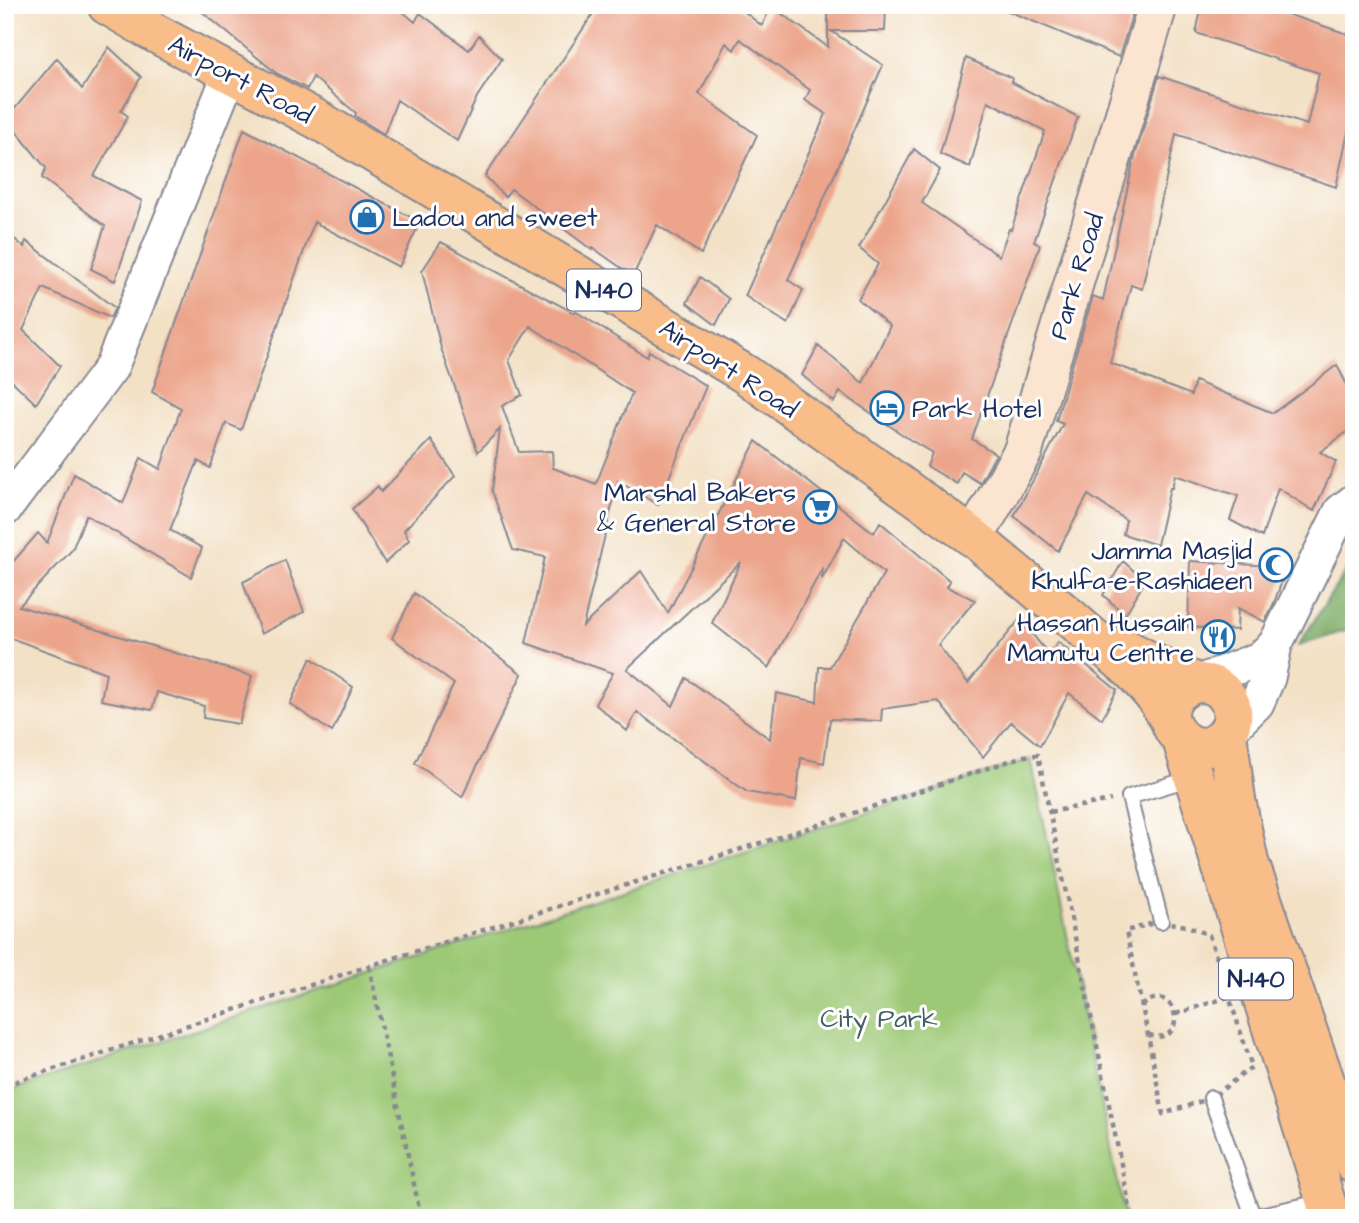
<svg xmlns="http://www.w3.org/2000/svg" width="1359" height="1223" font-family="'Architects Daughter',sans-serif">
	<rect width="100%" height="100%" fill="#fff"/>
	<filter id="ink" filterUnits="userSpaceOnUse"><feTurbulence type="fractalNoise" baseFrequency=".0143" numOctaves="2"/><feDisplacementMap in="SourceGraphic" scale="14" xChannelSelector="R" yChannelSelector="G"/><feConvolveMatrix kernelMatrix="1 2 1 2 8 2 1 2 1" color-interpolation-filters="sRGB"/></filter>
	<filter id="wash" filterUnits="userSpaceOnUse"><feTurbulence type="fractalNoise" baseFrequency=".00686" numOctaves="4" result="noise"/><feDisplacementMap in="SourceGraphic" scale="28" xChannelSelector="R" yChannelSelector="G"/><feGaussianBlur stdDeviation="1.57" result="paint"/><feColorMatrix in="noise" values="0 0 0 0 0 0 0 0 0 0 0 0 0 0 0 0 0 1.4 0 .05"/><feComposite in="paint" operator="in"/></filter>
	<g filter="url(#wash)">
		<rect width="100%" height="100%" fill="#f3e1c6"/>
		<path fill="#9dc976" stroke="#5c7c6a" stroke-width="2" d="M1031,759L1125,1218H5V1092Z"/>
		<path fill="#7ead67" stroke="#4c6e62" stroke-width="2" d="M1354,558V628L1298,646Z"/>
		<g id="blocks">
			<path fill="#eca58b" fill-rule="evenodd" d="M194,5H395L415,22L420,13L469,50L479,35L502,59L477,97L457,141L397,100L384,134L355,116L356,113L313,77L307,89L276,73Z
				M599,5H736L762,26L771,6L828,47V5H886L885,31H831L883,65L788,280L803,290L788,324L745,296L826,114L805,100L810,90L740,39L734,50L726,43L699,94L757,135L701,254L657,225L633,276L593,248L592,250L511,189L505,197L485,176Z
				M994,5H1125L1134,9L1119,57Z
				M1202,5H1259L1354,36V105L1336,187L1176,134L1142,289L1131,285L1110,363L1138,373L1137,374L1191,395L1195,381L1273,413L1337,365L1354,399V427L1320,452L1336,462L1314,511L1278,488L1262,537L1230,520L1238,496L1175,475L1172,488H1170L1157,545L1123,534L1126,520L1088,495L1058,551L1014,516L1063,424L1056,421L1072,366L1093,296L1103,300L1133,163L1159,76L1307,125L1319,73L1196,33Z
				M109,47L141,77L121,111L128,116L94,176L142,201L115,281L91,269L105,226L42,178L46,168L6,119L57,58L82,89Z
				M966,58L1012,78L1011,82L1078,117L1034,242L1040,245L972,439L996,454L980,483L962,472L957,484L927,466L932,453L909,439L840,392L834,402L802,375L818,346L863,383L890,326L858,299L878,264L859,248L914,149L940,170L922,203L999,256L1009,229L1011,230L1045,131L988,101L970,167L940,154Z
				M244,129L420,222L399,267L314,222L241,430L226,423L210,468L198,461L170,530L202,548L191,577L86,515L72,550L19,606L252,676L239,724L203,718L204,706L157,692L152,710L101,700L106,673L5,636V571L38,533L47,543L74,474L123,503L141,458L160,469L181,408L152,392Z
				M5,231L24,247L26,241L115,308L110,318L43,288L23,330L60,366L36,404L5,374Z
				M441,242L574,313L575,311L647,357L649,351L706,386L658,505L618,481L583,626L641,571L668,613L756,441L874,533L880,522L950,581L947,587L975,600L938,645L968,683L1020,619L1050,656L1058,642L1117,690L1102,719L1069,693L1040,746L1011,722L983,757L938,701L882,709L881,721L830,719L824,763L801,758L796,801L747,792L637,712L627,731L595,704L613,673L526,643L545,557L513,550L492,491L500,429L478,452L441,348L422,271ZM530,326L632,393L596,484L553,468L552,451L519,452L502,406L522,395L509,360ZM844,538L884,573L830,667H819L817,702L776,693L770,739L686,678L673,706L627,669L741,562L712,623L769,668L823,567L822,579Z
				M700,277L729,299L716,325L687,303Z
				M431,440L455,476L404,530L409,540L385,563L352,509L378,486L381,492Z
				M285,560L304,612L261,634L243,582Z
				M1123,561L1145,581L1125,615L1103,595Z
				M1190,561L1287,567L1274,603L1265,622L1238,608L1237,630L1188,627Z
				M414,593L522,674L462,797L415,763L454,684L392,638Z
				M311,658L353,687L332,732L290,704Z"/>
		</g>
	</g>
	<g filter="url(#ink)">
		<use href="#blocks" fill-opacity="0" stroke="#878892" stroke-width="2"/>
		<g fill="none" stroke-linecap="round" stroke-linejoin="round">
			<defs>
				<path id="service" d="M1161,921L1129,797L1192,778
					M1211,1098L1253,1216
					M1247,1218L1325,1201"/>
				<path id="tertiary" d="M5,509L111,368L230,73
					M1196,683L1259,659L1275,645
					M1227,733L1257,703L1268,678L1275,645L1341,511L1354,501"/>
				<path id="secondary" d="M974,538L1023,451L1158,5"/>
				<path id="trunk" d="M107,5L153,32L318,120L745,374L974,538L1073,620L1133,672L1156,698L1169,719
					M1121,646C1144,658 1168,672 1193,681C1202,685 1210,682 1218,688C1224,692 1228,698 1231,705C1234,715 1232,727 1225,735C1192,774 1135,705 1196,683
					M1227,733L1236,800L1249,862L1354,1164
					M1182,740L1331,1218"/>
			</defs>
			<use href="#service" stroke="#878892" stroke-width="18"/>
			<use href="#tertiary" stroke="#878892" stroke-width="37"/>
			<use href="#secondary" stroke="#878892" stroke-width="42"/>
			<use href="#trunk" stroke="#878892" stroke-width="42"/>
			<path stroke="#878892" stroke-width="4.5" stroke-dasharray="5 5" stroke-linecap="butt" d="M1050,812L1111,800
				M1161,921L1190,927L1209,935L1252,1067L1211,1098L1163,1114L1148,1035L1126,931Z
				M369,966L421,1218
				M1142,1006C1176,975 1192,1048 1149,1035
				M1176,1014L1228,997
				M5,1085L369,966L821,824L1024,756L1038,755L1132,1218"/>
			<use href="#service" stroke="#fff" stroke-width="14"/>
			<use href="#tertiary" stroke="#fff" stroke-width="33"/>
			<use href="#secondary" stroke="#fce5d0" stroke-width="38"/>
			<use href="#trunk" stroke="#f8bd89" stroke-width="38"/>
		</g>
	</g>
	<defs>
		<symbol id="shop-ring" viewBox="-11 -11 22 22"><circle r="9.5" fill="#fff" stroke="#1f6fb2" stroke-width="1.5"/><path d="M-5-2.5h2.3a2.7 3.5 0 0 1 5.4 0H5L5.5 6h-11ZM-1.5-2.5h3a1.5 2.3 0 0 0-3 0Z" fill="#1f6fb2"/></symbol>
		<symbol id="hotel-ring" viewBox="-11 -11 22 22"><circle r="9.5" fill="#fff" stroke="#1f6fb2" stroke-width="1.5"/><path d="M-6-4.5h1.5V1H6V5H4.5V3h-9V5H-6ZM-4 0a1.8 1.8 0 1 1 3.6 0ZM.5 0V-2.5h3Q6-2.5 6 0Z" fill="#1f6fb2"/></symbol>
		<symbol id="supermarket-ring" viewBox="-11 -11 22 22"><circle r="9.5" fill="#fff" stroke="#1f6fb2" stroke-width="1.5"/><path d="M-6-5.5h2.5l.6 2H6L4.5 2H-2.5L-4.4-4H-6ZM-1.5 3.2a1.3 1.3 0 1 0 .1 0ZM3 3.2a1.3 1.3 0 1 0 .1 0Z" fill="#1f6fb2"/></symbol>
		<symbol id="mosque-ring" viewBox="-11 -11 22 22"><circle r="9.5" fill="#fff" stroke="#1f6fb2" stroke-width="1.5"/><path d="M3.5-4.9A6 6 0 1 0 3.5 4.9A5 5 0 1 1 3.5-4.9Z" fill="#1f6fb2"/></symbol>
		<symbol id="restaurant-ring" viewBox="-11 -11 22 22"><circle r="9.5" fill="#fff" stroke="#1f6fb2" stroke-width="1.5"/><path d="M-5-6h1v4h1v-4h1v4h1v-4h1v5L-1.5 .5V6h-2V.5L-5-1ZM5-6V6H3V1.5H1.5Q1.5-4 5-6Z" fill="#1f6fb2"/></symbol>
	</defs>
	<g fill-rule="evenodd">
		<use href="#shop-ring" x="348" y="198" width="38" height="38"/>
		<use href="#hotel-ring" x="868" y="389" width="38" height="38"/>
		<use href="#supermarket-ring" x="801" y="488" width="38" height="38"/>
		<use href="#mosque-ring" x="1257" y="546" width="38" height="38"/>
		<use href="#restaurant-ring" x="1199" y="618" width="38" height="38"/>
	</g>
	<g text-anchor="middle" stroke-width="6" stroke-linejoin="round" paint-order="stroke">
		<g fill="#fff" stroke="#5f6d8e" stroke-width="2">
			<rect x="567" y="269.5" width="74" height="41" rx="5"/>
			<rect x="1219" y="958.5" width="74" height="41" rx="5"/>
		</g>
		<g font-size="24" font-weight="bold" fill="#1b2f5e">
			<text x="604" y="298">N-140</text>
			<text x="1256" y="987">N-140</text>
		</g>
		<g font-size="26" fill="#1b2f5e" stroke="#fff">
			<text transform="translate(241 79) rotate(28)" y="9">Airport Road</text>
			<text transform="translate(1076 276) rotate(-73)" y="9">Park Road</text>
			<text transform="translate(729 368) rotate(33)" y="9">Airport Road</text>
		</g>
		<g font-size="26" fill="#1b2f5e" stroke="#fff" text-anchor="end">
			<text x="392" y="226" text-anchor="start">Ladou and sweet</text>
			<text x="912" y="417" text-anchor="start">Park Hotel</text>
			<text x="796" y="501">Marshal Bakers<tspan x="796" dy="30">&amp; General Store</tspan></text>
			<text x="1252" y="559">Jamma Masjid<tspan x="1252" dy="30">Khulfa-e-Rashideen</tspan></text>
			<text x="1194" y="631">Hassan Hussain<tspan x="1194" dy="30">Mamutu Centre</tspan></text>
		</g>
		<g font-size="26" fill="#425d65" stroke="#fff">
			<text x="879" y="1027">City Park</text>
		</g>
	</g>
	<rect width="1359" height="1223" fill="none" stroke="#fff" stroke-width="28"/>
</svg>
